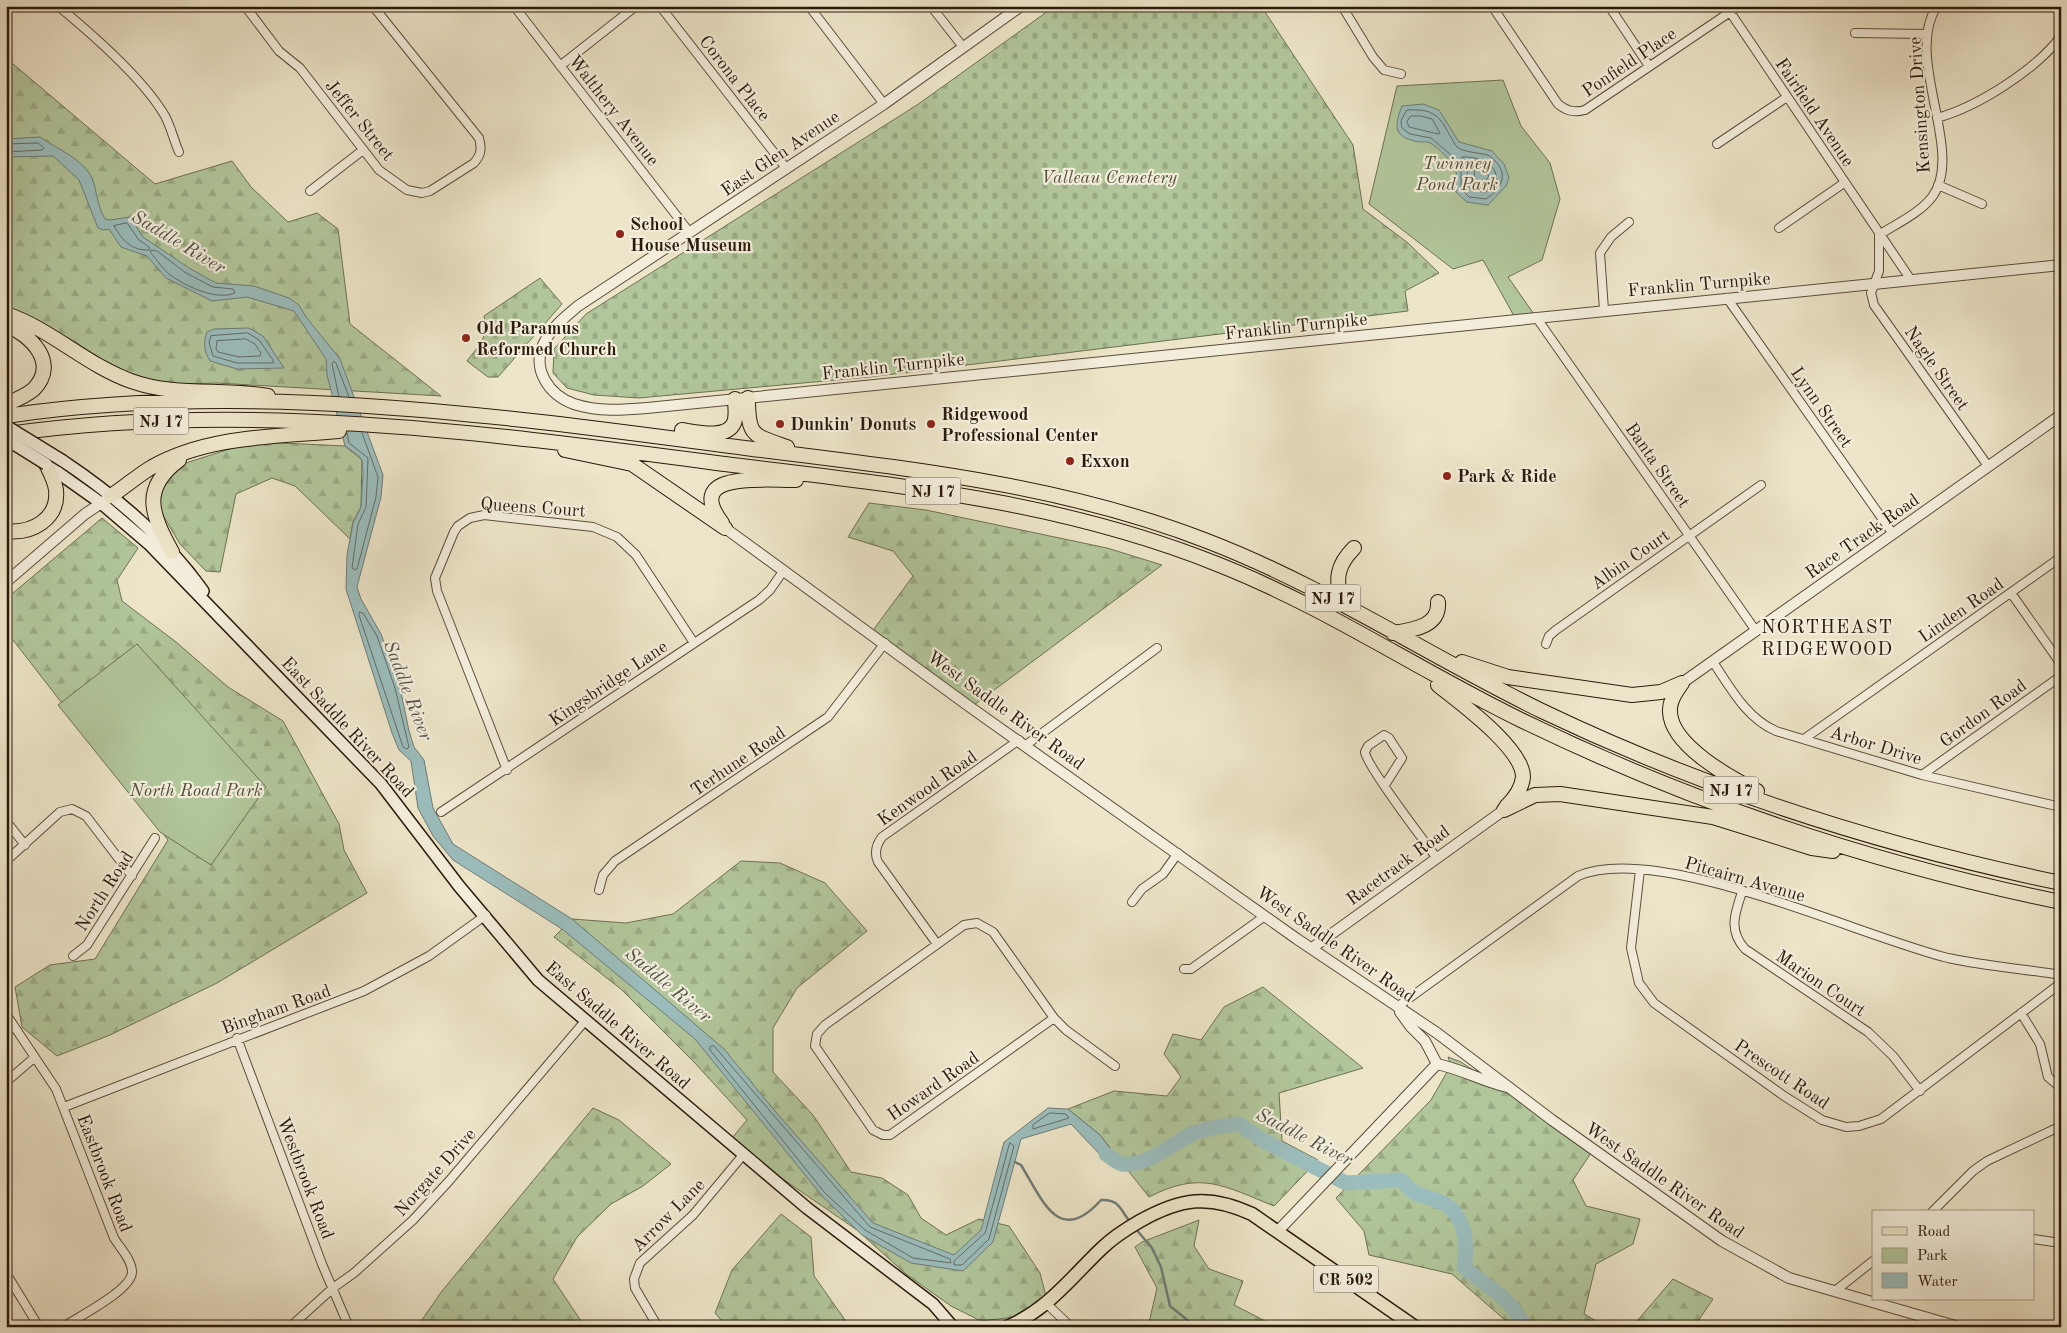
<svg xmlns="http://www.w3.org/2000/svg" width="2067" height="1333" font-family="'Old Standard TT',serif">
	<defs>
		<pattern id="forest-firs" width="22" height="20" patternUnits="userSpaceOnUse" patternTransform="scale(1.25)"><rect width="22" height="20" fill="#b2c69b"/><path d="M5 1l3.5 6h-7zM16 11l3.5 6h-7z" fill="#99aa84"/></pattern>
		<pattern id="cemetery-stones" width="16" height="16" patternUnits="userSpaceOnUse" patternTransform="scale(1.25)"><rect width="16" height="16" fill="#b2c69b"/><path d="M2 7V4a2 2 0 0 1 4 0v3zM10 15v-3a2 2 0 0 1 4 0v3z" fill="#99aa84"/></pattern>
	</defs>
	<rect width="100%" height="100%" fill="#ede5c9"/>
	<filter id="stains"><feTurbulence type="fractalNoise" baseFrequency=".004" numOctaves="4"/><feColorMatrix values="0 0 0 0 .2 0 0 0 0 .09 0 0 0 0 .02 0 0 0 .5 -.17"/></filter>
	<radialGradient id="worn" r=".72"><stop offset=".6" stop-color="#630" stop-opacity="0"/><stop offset="1" stop-color="#630" stop-opacity=".3"/></radialGradient>
	<path fill="url(#forest-firs)" stroke="#6e7053" d="M6,58L155,184L232,161L251,187L288,222L317,213L338,229L350,324L441,396L217,383L153,385L6,310Z
		M238,441L345,446L362,460L361,507L353,522L350,539L295,486L272,478L236,494L220,572L206,571L180,544L157,505L167,469L242,445Z
		M869,503L926,510L1107,548L1162,565L970,708L871,633L913,576L893,551L848,537Z
		M102,518L138,548L117,580L122,601L176,642L228,687L283,721L339,824L344,850L367,893L217,983L110,1035L57,1056L22,1027L15,987L50,965L95,959L168,840L6,631V599Z
		M741,861L780,863L825,883L867,931L797,988L773,1028V1072L813,1115L851,1172L882,1178L908,1195L921,1218L946,1235L979,1219L1009,1226L1040,1273L1047,1300L1016,1317L981,1321L951,1306L906,1274L857,1230L777,1175L732,1138L747,1120L694,1062L621,989L554,937L572,919L626,923L673,914Z
		M1263,987L1363,1068L1279,1093L1282,1141L1318,1160L1274,1206C1224,1186 1201,1170 1149,1197L1100,1135L1068,1109L1114,1091L1167,1096L1181,1077L1164,1054L1173,1034L1201,1040L1224,1007Z
		M1448,1057L1461,1062L1593,1150L1573,1180L1586,1206L1640,1219L1633,1244L1596,1264L1584,1314L1607,1327H1513L1452,1274L1369,1255L1364,1231L1336,1198L1431,1100L1451,1065Z
		M593,1108L619,1120L671,1164L643,1186L611,1204L577,1237L553,1279L585,1327H417L442,1291Z
		M781,1214L811,1237L814,1276L850,1327H727L715,1313L732,1270Z
		M1199,1220L1194,1246L1209,1269L1243,1281L1234,1305L1277,1327H1148L1157,1288L1135,1247L1142,1242Z
		M1673,1279L1713,1299L1694,1327H1621L1637,1321Z"/>
	<path fill="url(#cemetery-stones)" stroke="#6e7053" d="M1055,6H1261L1353,145L1363,209L1408,243L1439,273L1405,291L1408,311L869,377L639,398L594,395L567,388L553,373L554,349L586,314L917,105Z
		M540,278L562,304L498,377H488L467,361C479,345 489,338 484,316Z"/>
	<path fill="#b2c69b" stroke="#6e7053" d="M1503,80L1521,126L1550,163L1560,199L1542,260L1508,277L1536,317L1527,314L1514,316L1483,260L1453,269L1369,204L1397,86Z
		M137,644L266,787L211,865L160,832L58,705Z"/>
	<path fill="#9bbdbd" stroke="#6e7c76" d="M1423,104L1439,110L1459,142L1492,151L1504,164L1509,178L1506,186L1488,205L1467,202L1456,192C1456,186 1457,178 1456,172C1453,162 1439,148 1430,143C1427,141 1422,142 1419,142C1393,137 1394,127 1402,106Z
		M40,137C56,148 84,160 92,178C97,191 97,206 105,219L110,220L130,217L143,237L189,268L216,283L254,286L289,298L299,305L306,317L340,359L383,475L381,497L357,587L361,599L381,634L400,687L409,731L414,747L424,760L433,808L453,844L572,919L724,1049L775,1111L873,1223L954,1255L981,1230L1004,1142L1048,1108L1068,1109L1100,1135L1122,1164L1107,1162L1071,1124L1021,1139L993,1242L963,1271L911,1263L862,1235L822,1196L695,1039L562,929L453,860L433,836L418,808L411,761L399,750L392,733L346,589L347,555L353,523L361,507L363,473L362,460L358,455L345,446L327,375L326,359L294,311L247,297L212,301L166,278L147,256L121,247L109,229L103,230L98,228L79,180L53,156L6,157V139Z
		M249,328L263,336L284,368L237,369L210,361C204,351 203,343 207,332L214,329Z"/>
	<g fill="none" stroke-linecap="round" stroke-linejoin="round">
		<path stroke="#626c64" stroke-width="1" d="M1407,110C1431,109 1438,113 1449,134C1452,138 1454,144 1457,147C1465,153 1478,152 1487,155C1491,156 1493,159 1496,162C1509,176 1500,190 1486,199L1469,197L1461,189V171L1451,155L1431,138L1410,134L1402,128L1401,121Z
			M1411,116H1421L1432,119L1440,133L1438,134L1409,127L1407,122Z
			M6,144L38,143L44,148L42,150L6,152
			M1462,157C1476,156 1499,163 1496,181L1486,192L1472,191L1468,187L1467,171Z
			M1477,167L1482,168L1489,176L1483,184L1475,182L1474,169Z
			M127,223L139,240L149,247V250C132,251 122,240 114,226Z
			M151,250L157,251L186,273L213,287L233,289L235,293C216,301 185,286 169,274C163,269 157,260 151,253Z
			M248,333L259,340L273,360V363H237L213,356L209,342L211,336Z
			M246,339L255,344L261,353L260,356L239,357L218,352L216,349L217,341Z
			M339,397L332,364L334,361L336,363L349,397
			M347,433L349,443L368,458L366,507L358,524L352,568L355,570L357,569L376,497L378,477L362,433
			M360,612L363,613L377,636L395,688L409,747L407,749L403,747L359,615Z
			M714,1046L870,1227L950,1259L951,1263L913,1258L865,1230L825,1193L710,1050V1047Z
			M1050,1113L1066,1114L1069,1118L1033,1129V1125Z
			M1010,1143L1014,1146L989,1239L962,1265H954V1261L985,1233Z"/>
		<path stroke="#6e7c76" stroke-width="2.5" d="M1015,1162L1021,1165C1043,1201 1059,1247 1101,1200C1119,1199 1120,1209 1130,1222
			M1135,1228L1152,1248L1161,1267L1170,1306L1196,1327"/>
		<path stroke="#9bbdbd" stroke-width="15" d="M1106,1154C1110,1157 1117,1163 1122,1164C1145,1167 1171,1145 1190,1135C1205,1128 1222,1126 1239,1124L1264,1141L1346,1183L1401,1180C1417,1198 1418,1193 1438,1201C1464,1210 1469,1243 1464,1267C1484,1285 1516,1301 1524,1327"/>
		<defs>
			<path id="minor" d="M58,6C92,34 143,78 165,116C171,127 174,141 179,152
				M245,6L279,51L300,68L379,170L407,190L422,193L430,191L474,163C481,155 482,149 479,138L373,6
				M514,6L690,233
				M660,6L786,168
				M809,6L884,104
				M931,6L963,47
				M1342,6L1373,57L1384,70L1401,74
				M1492,6L1558,104C1567,111 1574,113 1585,110L1739,6
				M1609,6L1649,66
				M1726,6L1911,280
				M1855,33L1927,34
				M560,66L636,6
				M1937,118C1977,107 2036,70 2061,36
				M1717,144L1787,97
				M1938,185L1982,204
				M310,191L363,150
				M1779,228L1844,183
				M1879,235V271L1871,293L1874,305L1988,466
				M1879,235C1896,224 1920,213 1932,197C1966,152 1903,58 1937,6
				M1727,298L1893,534
				M1604,310L1600,253L1611,237L1629,222
				M1536,317L1756,631
				M2011,593L2061,664
				M1546,644L1549,636L1556,630L1761,485
				M1713,662C1730,687 1746,718 1776,731L1922,775L2061,807
				M1804,739L2061,557
				M1026,745L1157,648
				M507,770L437,591L435,578L454,532L458,526L470,518L484,515L593,527L617,537L636,555L694,643
				M1922,775L2061,676
				M1385,785L1402,758L1389,738L1384,735L1368,746L1365,752C1366,765 1424,841 1436,857
				M441,812L759,600L770,590L784,570
				M6,821L25,845
				M6,861L60,812L72,809L86,816L132,876
				M1640,870L1631,948L1639,983L1654,1003L1784,1096L1822,1120L1846,1127L1859,1126L1881,1119L2061,983
				M599,890L603,875L615,861L828,717L885,643
				M1742,892C1735,913 1728,930 1745,949L1868,1032L1893,1056L1920,1091
				M1132,902L1142,889L1163,874L1178,853
				M937,944L878,862C874,853 876,845 882,837L1019,740
				M73,956L87,945L155,838
				M1184,969H1191L1265,916
				M1397,1007L1578,876C1657,841 1862,937 1948,958C1985,966 2024,969 2061,975
				M2021,1013L2040,1044L2048,1077L2061,1088
				M6,1014L56,1089L114,1238C120,1248 132,1260 132,1272C132,1290 78,1317 63,1327
				M1054,1018L890,1135H883L873,1130L815,1046L817,1034L825,1025L964,925L977,923L993,932L1054,1018L1066,1030L1115,1066
				M237,1038L322,1264L349,1327
				M6,1082L35,1057
				M64,1107L364,991L429,956L486,915
				M1932,1212L1973,1171L1987,1161L2061,1126
				M2033,1239L2061,1243
				M6,1273L39,1327
				M1835,1291L1873,1261
				M1047,1304L1071,1327
				M290,1327L333,1288L354,1273L413,1220L449,1181L585,1021
				M658,1327L635,1288L634,1279L640,1263L693,1215L743,1155"/>
			<path id="tertiary" d="M1021,6L884,104L578,306C565,317 551,328 544,343C531,369 549,395 574,404C598,412 623,410 647,408L2061,265
				M725,528L970,707L1297,939L1437,1033L1552,1120L1722,1241L1789,1278L1959,1327
				M6,582L85,514L106,500
				M1682,683L2061,415
				M1312,948L1504,810
				M1400,1012L1411,1027L1425,1041L1437,1064
				M1437,1064C1461,1069 1482,1081 1507,1087
				M1278,1231L1437,1064"/>
			<path id="secondary" d="M63,461C117,497 166,539 203,591
				M46,464L101,503L149,544L381,784L459,886L538,980L807,1208L933,1304L953,1327"/>
			<path id="primary" d="M1007,1327C1047,1310 1070,1279 1100,1250C1112,1238 1126,1229 1140,1221C1181,1198 1209,1194 1252,1214L1415,1327"/>
			<path id="trunk" d="M6,314C51,329 86,365 131,381C175,397 222,388 268,396
				M6,325C31,335 59,363 34,389C26,396 16,400 6,404
				M748,398C748,436 752,435 787,447
				M6,416C249,380 503,416 745,448C901,468 1058,483 1207,541C1324,586 1429,656 1542,711C1707,790 1882,846 2061,883
				M682,430C696,432 726,440 734,423C737,416 735,406 735,399
				M8,434C247,400 488,433 725,464C894,485 1057,500 1217,564C1324,606 1420,671 1523,721C1694,804 1875,864 2061,902
				M565,450L632,464L725,528
				M111,496C125,487 137,476 152,467C209,435 276,437 339,431
				M722,523C681,469 770,481 796,480
				M6,531C32,534 59,519 56,490C55,481 50,472 46,464
				M172,552C152,515 140,489 179,460
				M1341,602C1336,579 1336,566 1354,548
				M1393,633C1412,630 1440,627 1438,602
				M1462,662L1508,677L1632,695L1661,692L1682,683
				M1682,683C1676,692 1669,701 1670,712C1671,745 1730,778 1757,791
				M1438,685C1459,702 1523,748 1523,777C1522,789 1514,799 1506,807
				M1504,810L1535,795L1560,794L1713,817L1812,848L1833,851"/>
		</defs>
		<use href="#minor" stroke="#5b4d3a" stroke-width="10"/>
		<use href="#tertiary" stroke="#5b4d3a" stroke-width="12"/>
		<use href="#secondary" stroke="#2a1a0b" stroke-width="14"/>
		<use href="#primary" stroke="#2a1a0b" stroke-width="15"/>
		<use href="#trunk" stroke="#2a1a0b" stroke-width="16"/>
		<use href="#minor" stroke="#f3eedc" stroke-width="8"/>
		<use href="#tertiary" stroke="#f3eedc" stroke-width="10"/>
		<use href="#secondary" stroke="#f3eedc" stroke-width="11"/>
		<use href="#primary" stroke="#ede5c9" stroke-width="12"/>
		<use href="#trunk" stroke="#ede5c9" stroke-width="14"/>
		<defs>
			<path id="secondary-bridge" d="M6,426L63,461
				M6,439L46,464"/>
		</defs>
		<use href="#secondary-bridge" stroke="#2a1a0b" stroke-width="14" stroke-linecap="butt"/>
		<use href="#secondary-bridge" stroke="#f3eedc" stroke-width="11"/>
	</g>
	<g fill="#8f2418" stroke="#f3eedc" stroke-width="2">
		<circle cx="620" cy="234" r="5"/>
		<circle cx="466" cy="338" r="5"/>
		<circle cx="780" cy="424" r="5"/>
		<circle cx="931" cy="424" r="5"/>
		<circle cx="1070" cy="461" r="5"/>
		<circle cx="1447" cy="476" r="5"/>
	</g>
	<g text-anchor="middle" stroke-width="4.5" stroke-linejoin="round" paint-order="stroke">
		<g fill="#f3eedc" stroke="#665a4a" stroke-width="1">
			<rect x="133.5" y="407.5" width="55" height="27" rx="4"/>
			<rect x="905.5" y="477.5" width="55" height="27" rx="4"/>
			<rect x="1305.5" y="584.5" width="55" height="27" rx="4"/>
			<rect x="1703.5" y="776.5" width="55" height="27" rx="4"/>
			<rect x="1313.5" y="1265.5" width="65" height="27" rx="4"/>
		</g>
		<g font-size="16" font-weight="bold" fill="#2a1a0b">
			<text x="161" y="427">NJ 17</text>
			<text x="933" y="497">NJ 17</text>
			<text x="1333" y="604">NJ 17</text>
			<text x="1731" y="796">NJ 17</text>
			<text x="1346" y="1285">CR 502</text>
		</g>
		<g font-size="18" fill="#2a1a0b" stroke="#f3eedc">
			<text transform="translate(1629 62) rotate(-34)" y="6">Ponfield Place</text>
			<text transform="translate(735 78) rotate(52)" y="6">Corona Place</text>
			<text transform="translate(1919 105) rotate(-94)" y="6">Kensington Drive</text>
			<text transform="translate(614 110) rotate(52)" y="6">Walthery Avenue</text>
			<text transform="translate(1815 112) rotate(56)" y="6">Fairfield Avenue</text>
			<text transform="translate(360 120) rotate(51)" y="6">Jeffer Street</text>
			<text transform="translate(780 153) rotate(-34)" y="6">East Glen Avenue</text>
			<text transform="translate(1699 284) rotate(-5)" y="6">Franklin Turnpike</text>
			<text transform="translate(1296 326) rotate(-6)" y="6">Franklin Turnpike</text>
			<text transform="translate(893 366) rotate(-6)" y="6">Franklin Turnpike</text>
			<text transform="translate(1937 368) rotate(55)" y="6">Nagle Street</text>
			<text transform="translate(1822 407) rotate(55)" y="6">Lynn Street</text>
			<text transform="translate(1658 465) rotate(55)" y="6">Banta Street</text>
			<text transform="translate(533 507) rotate(4)" y="6">Queens Court</text>
			<text transform="translate(1862 536) rotate(-35)" y="6">Race Track Road</text>
			<text transform="translate(1630 559) rotate(-35)" y="6">Albin Court</text>
			<text transform="translate(1961 610) rotate(-35)" y="6">Linden Road</text>
			<text transform="translate(608 683) rotate(-34)" y="6">Kingsbridge Lane</text>
			<text transform="translate(1006 710) rotate(36)" y="6">West Saddle River Road</text>
			<text transform="translate(1983 713) rotate(-36)" y="6">Gordon Road</text>
			<text transform="translate(348 727) rotate(47)" y="6">East Saddle River Road</text>
			<text transform="translate(1876 745) rotate(17)" y="6">Arbor Drive</text>
			<text transform="translate(738 761) rotate(-34)" y="6">Terhune Road</text>
			<text transform="translate(927 788) rotate(-35)" y="6">Kenwood Road</text>
			<text transform="translate(1398 865) rotate(-36)" y="6">Racetrack Road</text>
			<text transform="translate(1745 879) rotate(16)" y="6">Pitcairn Avenue</text>
			<text transform="translate(104 891) rotate(-57)" y="6">North Road</text>
			<text transform="translate(1336 944) rotate(35)" y="6">West Saddle River Road</text>
			<text transform="translate(1821 983) rotate(34)" y="6">Marion Court</text>
			<text transform="translate(276 1009) rotate(-20)" y="6">Bingham Road</text>
			<text transform="translate(618 1025) rotate(41)" y="6">East Saddle River Road</text>
			<text transform="translate(1782 1074) rotate(34)" y="6">Prescott Road</text>
			<text transform="translate(933 1086) rotate(-35)" y="6">Howard Road</text>
			<text transform="translate(435 1172) rotate(-48)" y="6">Norgate Drive</text>
			<text transform="translate(105 1173) rotate(69)" y="6">Eastbrook Road</text>
			<text transform="translate(306 1178) rotate(69)" y="6">Westbrook Road</text>
			<text transform="translate(1665 1180) rotate(35)" y="6">West Saddle River Road</text>
			<text transform="translate(668 1215) rotate(-45)" y="6">Arrow Lane</text>
		</g>
		<g font-size="18" font-style="italic" fill="#534e36" stroke="#f3eedc">
			<text x="1457" y="169">Twinney<tspan x="1457" dy="21">Pond Park</tspan></text>
			<text x="1109" y="183">Valleau Cemetery</text>
			<text x="196" y="796">North Road Park</text>
		</g>
		<g font-size="18" font-weight="bold" fill="#2a1a0b" stroke="#f3eedc" text-anchor="start">
			<text x="630" y="230">School<tspan x="630" dy="21">House Museum</tspan></text>
			<text x="476" y="334">Old Paramus<tspan x="476" dy="21">Reformed Church</tspan></text>
			<text x="941" y="420">Ridgewood<tspan x="941" dy="21">Professional Center</tspan></text>
			<text x="790" y="430">Dunkin' Donuts</text>
			<text x="1080" y="467">Exxon</text>
			<text x="1457" y="482">Park &amp; Ride</text>
		</g>
		<g font-size="19" font-style="italic" fill="#525349" stroke="#f3eedc">
			<text transform="translate(179 241) rotate(31)" y="7">Saddle River</text>
			<text transform="translate(409 690) rotate(69)" y="7">Saddle River</text>
			<text transform="translate(669 984) rotate(40)" y="7">Saddle River</text>
			<text transform="translate(1305 1136) rotate(27)" y="7">Saddle River</text>
		</g>
		<g font-size="19" letter-spacing="1" fill="#2a1a0b" stroke="#f3eedc">
			<text x="1827" y="633">NORTHEAST<tspan x="1827" dy="22">RIDGEWOOD</tspan></text>
		</g>
	</g>
	<rect width="2067" height="1333" fill="none" stroke="#ede5c9" stroke-width="25"/>
	<rect x="8" y="8" width="2052" height="1318" fill="none" stroke="#2a1a0b" stroke-width="2.5"/>
	<rect x="12" y="12" width="2042" height="1308" fill="none" stroke="#2a1a0b"/>
	<rect x="1872" y="1210" width="162" height="90" fill="#f3eedc" stroke="#a39988"/>
	<rect x="1882" y="1227" width="25" height="8" fill="#ede5c9" stroke="#a39988"/>
	<text x="1917" y="1236" font-size="15" fill="#2a1a0b">Road</text>
	<rect x="1882" y="1248" width="25" height="15" fill="#b2c69b" stroke="#a39988"/>
	<text x="1917" y="1260" font-size="15" fill="#2a1a0b">Park</text>
	<rect x="1882" y="1273" width="25" height="15" fill="#9bbdbd" stroke="#a39988"/>
	<text x="1917" y="1286" font-size="15" fill="#2a1a0b">Water</text>
	<rect width="100%" height="100%" filter="url(#stains)"/>
	<rect width="100%" height="100%" fill="url(#worn)"/>
</svg>
